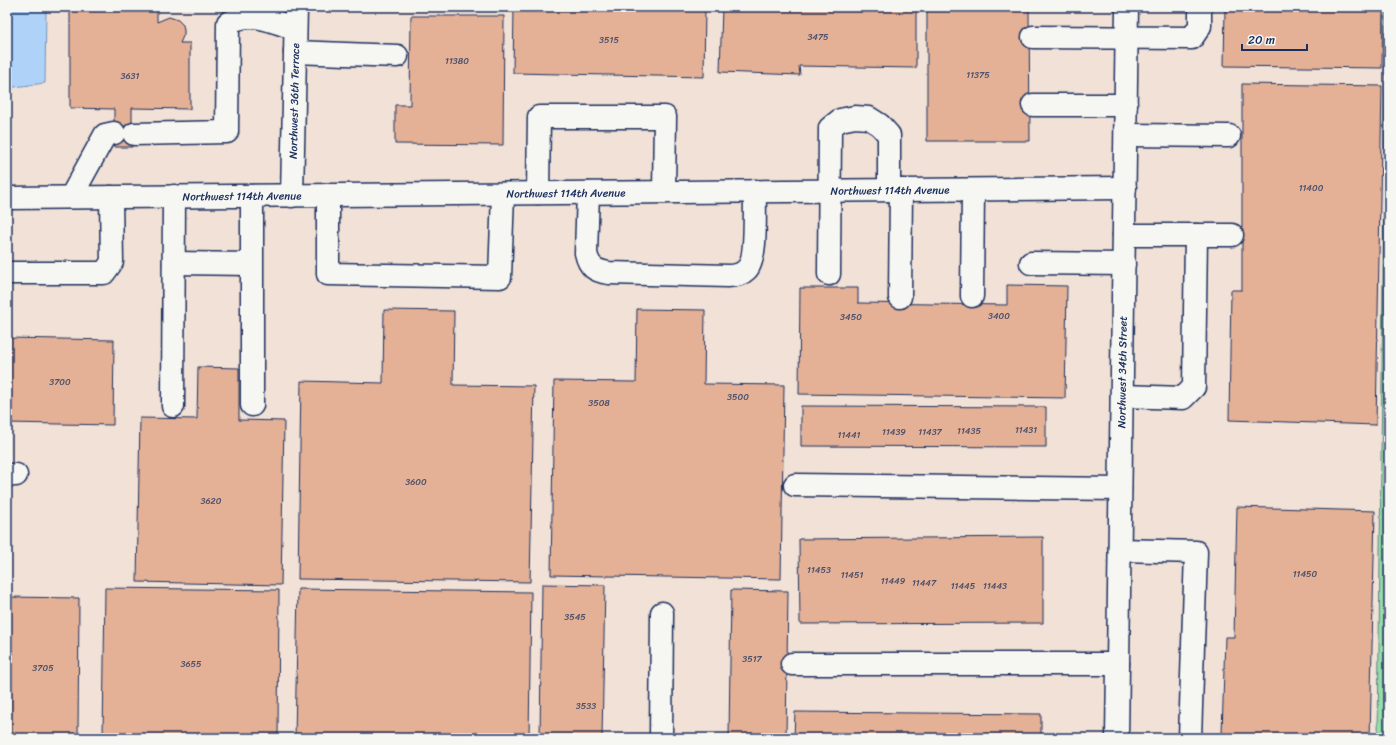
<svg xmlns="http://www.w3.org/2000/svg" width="1396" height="745" font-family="Sriracha,sans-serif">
	<rect width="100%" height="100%" fill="#f1e1d6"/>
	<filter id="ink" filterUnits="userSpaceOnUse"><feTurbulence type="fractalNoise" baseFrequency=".025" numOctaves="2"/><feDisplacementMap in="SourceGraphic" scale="8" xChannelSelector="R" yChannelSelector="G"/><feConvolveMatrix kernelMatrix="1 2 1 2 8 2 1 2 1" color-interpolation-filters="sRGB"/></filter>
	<g filter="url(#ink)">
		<path fill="#97dca9" stroke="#598684" d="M1386,7H1389V738H1378Z"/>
		<path fill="#afd3f8" stroke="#7491ba" d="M7,7H46L45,83L7,88Z"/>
		<path fill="#e4b196" stroke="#1b2f5e" d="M70,7H157V22L169,17L178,20L183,25L184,30V34L180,43H190V109L132,108V147H114V109L70,108Z
			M514,7H705L704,77L513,73Z
			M722,7H916V68L799,66L800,75L720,72Z
			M1225,7H1383L1382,68L1224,66Z
			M927,9L1029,10L1030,141H927Z
			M411,16H504L503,145L395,144V105H410Z
			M1242,84L1382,86L1376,425L1229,420L1231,290H1242Z
			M1007,285L1067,286L1065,398L799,394L800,288H858V303L1007,305Z
			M637,309L705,310L704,384L784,385L781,579L551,575L554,381L636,382Z
			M384,310L454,311L453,385L534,386L530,582L298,579L301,381L383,383Z
			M7,338L114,340L113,425L7,423Z
			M198,367L239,368V420L284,421L281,585L137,582L140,418L197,419Z
			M801,406L1046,407V447L801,446Z
			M1237,507L1375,511L1370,738H1232V734H1222L1225,637H1234Z
			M1043,537V623L800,624L799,539Z
			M542,584L605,585L602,738H540Z
			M105,588L279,590L278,738H103Z
			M298,589L531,592L529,738H295Z
			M731,590L788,591L786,738H729Z
			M7,597L79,598L78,738H7Z
			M795,712L1041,714V738H794Z"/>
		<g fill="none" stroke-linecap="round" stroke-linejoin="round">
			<defs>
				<g id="minor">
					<path d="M1033,37L1192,38L1200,26V7"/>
					<path d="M295,52L397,56"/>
					<path d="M1033,105H1126"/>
					<path d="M134,134L227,132L228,23C251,10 273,21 295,29"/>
					<path d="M1126,135L1229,136"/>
					<path d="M538,193L539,117H665L664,192"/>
					<path d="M588,193L586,253C589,267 595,271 609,273L728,276C735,276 741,275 746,270C758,260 754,208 755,191"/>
					<path d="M328,195V274L500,277L503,194"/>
					<path id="s1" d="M292,196L296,7"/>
					<path d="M71,197L105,135L114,133"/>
					<path id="s2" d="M7,198L1125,188"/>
					<path d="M1196,235H1232"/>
					<path d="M174,263L251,264"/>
					<path d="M1031,263L1124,264"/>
					<path d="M7,273H104L112,262L111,197"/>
					<path d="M829,274L830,128L840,120L855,117L869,118L880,125L889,135V190"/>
					<path d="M972,296L973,190"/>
					<path d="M900,297L901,190"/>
					<path d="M1122,396L1183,398L1194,387L1196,235H1124"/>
					<path d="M252,405V196"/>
					<path d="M173,406L174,196"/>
					<path d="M7,475H16"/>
					<path d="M795,485L1120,489"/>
					<path d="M1120,550L1196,552L1190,738"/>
					<path d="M792,664H1118"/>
					<path d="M661,738L662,613"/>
					<path id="s3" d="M1117,738L1127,7"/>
				</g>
			</defs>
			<use href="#minor" stroke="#1b2f5e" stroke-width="25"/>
			<use href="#minor" stroke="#f6f6f2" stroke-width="22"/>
		</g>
	</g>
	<g text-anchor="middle" stroke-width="3" stroke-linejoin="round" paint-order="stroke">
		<g font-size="9" fill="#4d506c">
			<text x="818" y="40">3475</text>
			<text x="609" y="43">3515</text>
			<text x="457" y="64">11380</text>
			<text x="978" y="78">11375</text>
			<text x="130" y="79">3631</text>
			<text x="1311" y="191">11400</text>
			<text x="999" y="319">3400</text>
			<text x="851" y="320">3450</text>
			<text x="60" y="385">3700</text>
			<text x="738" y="400">3500</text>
			<text x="599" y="406">3508</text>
			<text x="1026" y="433">11431</text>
			<text x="969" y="434">11435</text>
			<text x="894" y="435">11439</text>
			<text x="930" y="435">11437</text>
			<text x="849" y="438">11441</text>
			<text x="416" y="485">3600</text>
			<text x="211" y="504">3620</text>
			<text x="819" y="573">11453</text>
			<text x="1305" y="577">11450</text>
			<text x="852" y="578">11451</text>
			<text x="893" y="584">11449</text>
			<text x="924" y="586">11447</text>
			<text x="963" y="589">11445</text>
			<text x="995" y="589">11443</text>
			<text x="575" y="620">3545</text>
			<text x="752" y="662">3517</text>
			<text x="191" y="667">3655</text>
			<text x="43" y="671">3705</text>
			<text x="586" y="709">3533</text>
		</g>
		<g font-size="11" fill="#1b2f5e" stroke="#f6f6f2">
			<text dy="4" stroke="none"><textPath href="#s1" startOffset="95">Northwest 36th Terrace</textPath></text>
			<text dy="4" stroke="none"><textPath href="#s2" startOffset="883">Northwest 114th Avenue</textPath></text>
			<text dy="4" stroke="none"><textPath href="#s2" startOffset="559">Northwest 114th Avenue</textPath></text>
			<text dy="4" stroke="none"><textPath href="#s2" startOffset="235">Northwest 114th Avenue</textPath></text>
			<text dy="4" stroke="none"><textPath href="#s3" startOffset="366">Northwest 34th Street</textPath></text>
		</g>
	</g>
	<rect width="1396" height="745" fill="none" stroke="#f6f6f2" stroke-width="24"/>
	<rect x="12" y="12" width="1372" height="721" fill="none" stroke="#1b2f5e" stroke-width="1.5" filter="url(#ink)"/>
	<path d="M1242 44v6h65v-6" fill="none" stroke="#1b2f5e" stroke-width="2"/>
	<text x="1248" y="44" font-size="12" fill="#1b2f5e" stroke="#f6f6f2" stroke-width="3" paint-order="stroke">20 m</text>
</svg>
